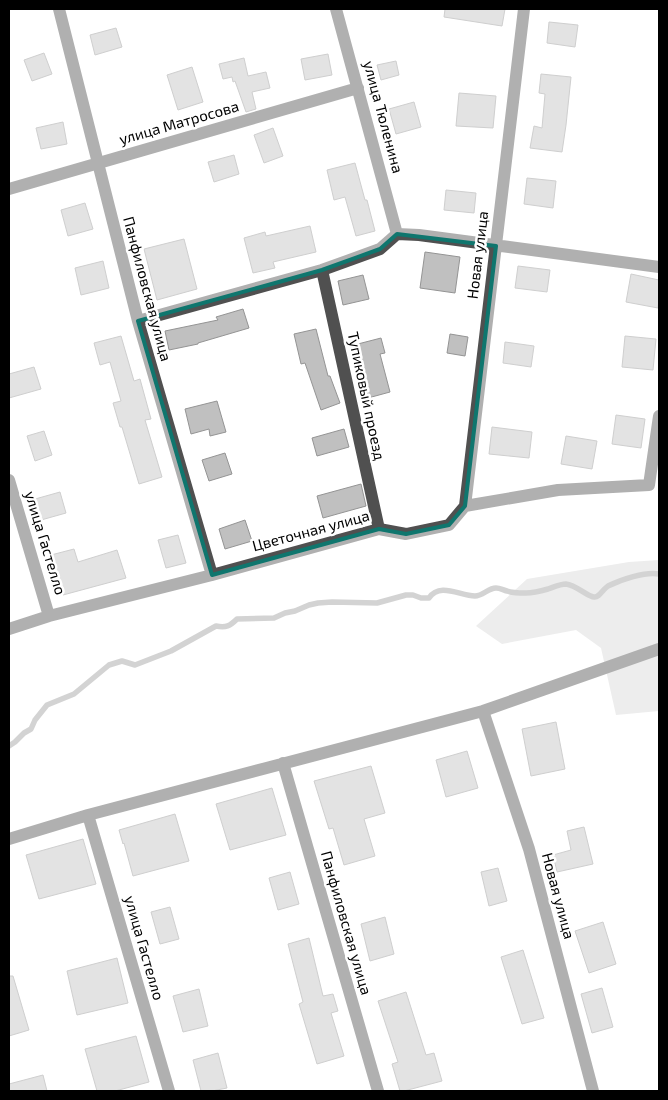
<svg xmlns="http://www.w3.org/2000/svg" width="668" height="1100" font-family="'Exo 2',sans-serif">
	<rect width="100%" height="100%" fill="#fff"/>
	<path fill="#d7d7d7" d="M659,560V711L616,715L601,648L576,630L502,644L476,626L527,579L629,562Z"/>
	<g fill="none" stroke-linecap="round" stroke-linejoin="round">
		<path stroke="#9e9e9e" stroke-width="5.5" d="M9,746L15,742L24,733L31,729L35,720L47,705L74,694L109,665L122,661L135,665L171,651L216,626C226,628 230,626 237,619L274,618L285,613L295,611L309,605L318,603L332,602L377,603L406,595H413L421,598H429C440,582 460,596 475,596C483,596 488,588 496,588C500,588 503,590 507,591C512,593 520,593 526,593C533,593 541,591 548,589C554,587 560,584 566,584C576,585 588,597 594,597C599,598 603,589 608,586C620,580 646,571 659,574"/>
	</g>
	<path fill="#c0c0c0" stroke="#949494" d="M445,9H505L502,26L444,17Z
		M549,22L578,25L575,47L547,43Z
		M116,28L122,47L95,55L90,35Z
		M44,53L52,74L32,81L24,60Z
		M328,54L332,75L305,80L301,59Z
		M244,58L248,76L266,72L270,88L252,92L256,109L246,112L235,81L233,82L232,77L223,79L219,64Z
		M396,61L399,75L381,80L377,65Z
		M192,67L203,102L178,110L167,75Z
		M541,74L571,77L566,125L562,152L530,148L534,126L542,128L545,94L539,93Z
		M459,93L496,96L493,128L456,126Z
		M414,102L421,127L396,134L389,109Z
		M63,122L67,144L41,149L36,128Z
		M273,128L283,156L264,163L254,135Z
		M234,155L239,174L214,182L208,162Z
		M355,163L365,200H367L375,231L356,236L345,197L334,200L327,170Z
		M527,178L556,181L553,208L524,204Z
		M446,190L476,193L474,213L444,210Z
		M85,203L93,229L68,236L61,210Z
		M310,226L316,252L273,262L275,268L253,273L244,238L265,232L266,236Z
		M184,239L197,289L157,300L144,249Z
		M425,252L460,257L455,293L420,288Z
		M103,261L109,288L81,295L75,268Z
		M518,266L550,270L547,292L515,288Z
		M631,274L659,280V300L658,308L626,302Z
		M363,275L369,299L343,305L338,281Z
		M243,309L249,328L198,343V344L169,350L165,331L218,320L216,317Z
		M316,329L328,376H330L340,403L321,410L305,363L301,364L294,334Z
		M450,334L468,337L465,356L447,353Z
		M121,336L134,381L140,379L151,419L145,420L162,477L139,484L122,427H120L113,403L121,401L110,362L100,365L94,343Z
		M625,336L656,339L653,370L622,367Z
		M381,338L385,353L380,354L390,392L368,398L354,345Z
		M505,342L534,346L531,367L503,363Z
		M34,367L41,389L9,398V374Z
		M217,401L226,432L210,436L209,429L191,434L185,409Z
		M616,415L645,419L641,448L612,444Z
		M492,427L532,432L529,458L489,454Z
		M344,429L349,447L317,456L312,438Z
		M44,431L52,455L35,461L27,436Z
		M566,436L597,441L592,469L561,464Z
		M225,453L232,474L209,481L202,460Z
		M361,484L366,506L323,518L317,496Z
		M60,492L66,513L34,522L28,501Z
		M245,520L252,541L225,549L219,529Z
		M178,535L186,563L166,568L158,540Z
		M74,549L78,562L117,550L126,578L63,595L51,555Z
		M556,722L565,769L531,776L522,729Z
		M467,751L478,788L446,797L436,760Z
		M371,766L385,813L364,819L375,856L344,865L333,828L329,829L314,781Z
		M272,788L286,835L230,850L216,804Z
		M175,814L189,861L133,876L124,843L123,844L119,830Z
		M584,827L593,864L557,872L553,855L571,850L567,831Z
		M83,839L96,884L39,899L26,855Z
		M498,868L507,901L489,906L481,872Z
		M290,872L299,904L278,910L269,878Z
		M170,907L179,939L160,944L151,912Z
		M385,917L394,954L370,961L361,924Z
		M603,922L616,964L589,973L575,931Z
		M309,938L323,996L333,994L338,1011L331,1013L344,1056L317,1064L299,1004L303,1002L288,944Z
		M523,950L544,1018L522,1024L501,957Z
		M117,958L128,1003L77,1015L67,971Z
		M9,976H13L29,1030L9,1036Z
		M602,988L613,1027L592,1033L581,994Z
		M199,989L208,1026L183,1032L173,996Z
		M406,992L426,1055L434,1053L442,1081L404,1091H400L392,1064L398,1062L378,1001Z
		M136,1036L149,1082L115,1091H97L85,1049Z
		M218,1053L227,1088L212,1091H201L193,1060Z
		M43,1075L47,1091H9V1084Z"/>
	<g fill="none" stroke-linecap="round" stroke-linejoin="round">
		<path stroke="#505050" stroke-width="12" d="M59,9L138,321L212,575
			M336,9L397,234
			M9,189L358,88
			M322,270L379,529
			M138,321L322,270L380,249L397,234L419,235L659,267
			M9,480L49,616
			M465,506L524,9
			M9,629L49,616L212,575L379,529L406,534L449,525L465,506L558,490L649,485L659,416
			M483,711L529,849L593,1091
			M283,763L378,1091
			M88,815L169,1091
			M9,839L88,815L483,711L659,649"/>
	</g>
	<path d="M0 0H668V1100H0ZM397,234L496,246L465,506L449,525L406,534L379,529L212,575L138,321L322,270L380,249Z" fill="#fff" fill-opacity=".55" fill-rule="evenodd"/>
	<path fill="none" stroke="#0f766e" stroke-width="4" stroke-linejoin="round" d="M397,234L496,246L465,506L449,525L406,534L379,529L212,575L138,321L322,270L380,249Z"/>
	<g text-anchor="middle" stroke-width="5" stroke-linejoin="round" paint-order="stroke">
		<g font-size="15" fill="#000" stroke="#fff">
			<text transform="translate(383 117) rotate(75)" y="5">улица Тюленина</text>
			<text transform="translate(179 123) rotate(-16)" y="5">улица Матросова</text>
			<text transform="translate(478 255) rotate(-83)" y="5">Новая улица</text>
			<text transform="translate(147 289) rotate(75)" y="5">Панфиловская улица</text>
			<text transform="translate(366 396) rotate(78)" y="5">Тупиковый проезд</text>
			<text transform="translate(311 531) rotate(-15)" y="5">Цветочная улица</text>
			<text transform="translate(45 543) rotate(73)" y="5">улица Гастелло</text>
			<text transform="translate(558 896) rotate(75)" y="5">Новая улица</text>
			<text transform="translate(346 923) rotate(74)" y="5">Панфиловская улица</text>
			<text transform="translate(144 948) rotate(74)" y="5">улица Гастелло</text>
		</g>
	</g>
	<rect width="668" height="1100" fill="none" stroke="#000000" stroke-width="20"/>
</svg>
